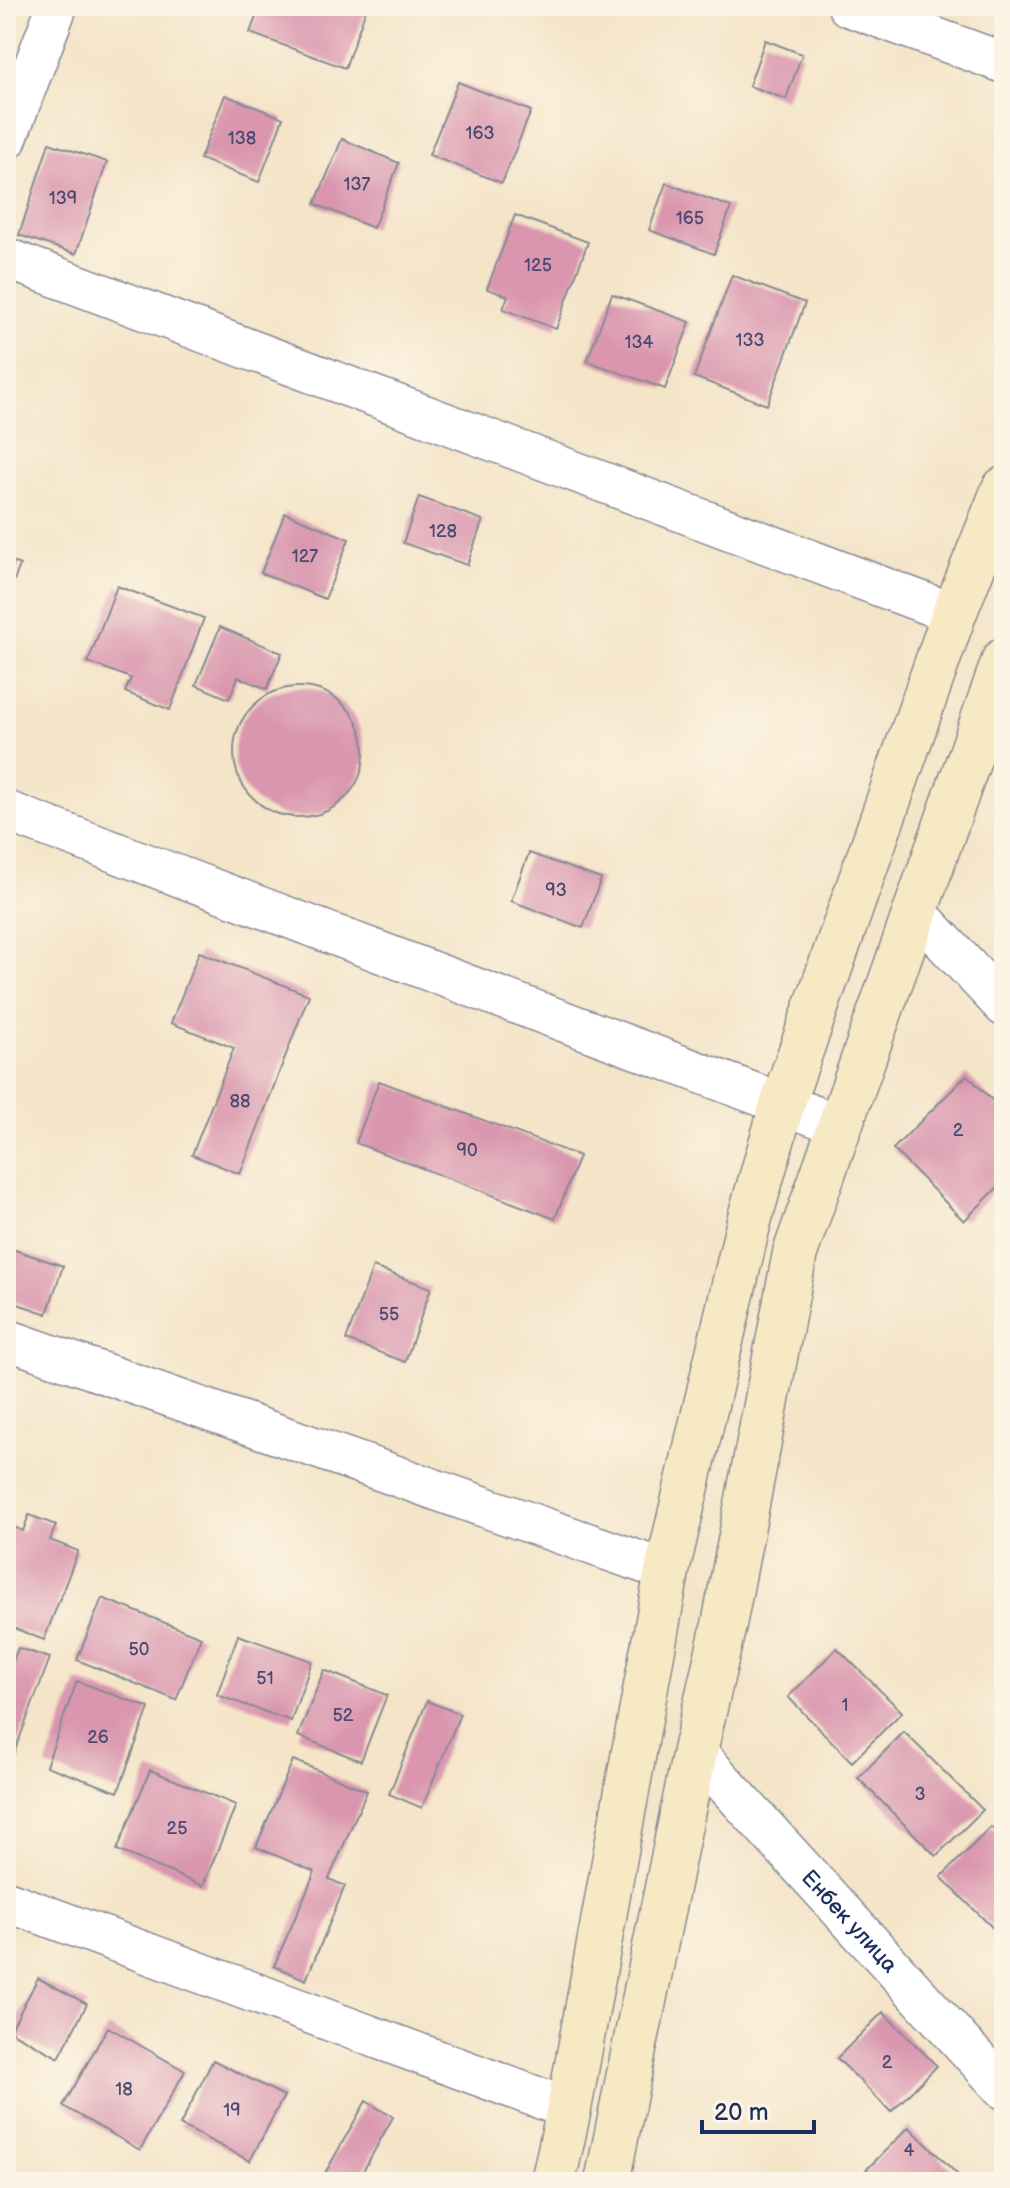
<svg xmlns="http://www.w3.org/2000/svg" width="1010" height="2188" font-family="'Balsamiq Sans',sans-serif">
	<rect width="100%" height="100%" fill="#fcf5e5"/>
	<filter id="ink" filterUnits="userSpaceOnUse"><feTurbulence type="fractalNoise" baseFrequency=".0125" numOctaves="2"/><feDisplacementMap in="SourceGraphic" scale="16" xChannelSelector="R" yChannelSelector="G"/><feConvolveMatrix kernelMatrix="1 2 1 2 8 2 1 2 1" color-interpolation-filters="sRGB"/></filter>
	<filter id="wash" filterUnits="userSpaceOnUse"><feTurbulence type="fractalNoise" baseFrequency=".006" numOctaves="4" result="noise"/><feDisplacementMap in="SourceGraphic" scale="32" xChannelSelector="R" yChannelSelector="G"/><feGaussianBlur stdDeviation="1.8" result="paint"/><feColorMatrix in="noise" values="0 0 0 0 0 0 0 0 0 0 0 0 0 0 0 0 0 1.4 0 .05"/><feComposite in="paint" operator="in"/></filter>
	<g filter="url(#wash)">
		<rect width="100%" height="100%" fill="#f4e4c8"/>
		<g id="blocks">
			<path fill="#d996ae" d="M260,6H357L366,9L345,68L250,33Z
				M765,40L802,54L786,99L749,86Z
				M458,82L531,111L502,183L429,155Z
				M225,95L283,118L259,182L200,159Z
				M342,139L399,163L373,228L315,204Z
				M49,143L107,162L76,254L19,235Z
				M666,183L731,207L714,254L649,230Z
				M515,215L588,242L556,329L503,309L508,296L487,289Z
				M732,275L805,303L767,405L694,377Z
				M612,294L690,322L665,389L587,361Z
				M419,497L483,520L467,565L403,543Z
				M285,513L349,539L325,599L261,573Z
				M6,559L20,565L6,602Z
				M117,586L204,618L170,710L125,692L131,678L88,662Z
				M220,627L282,653L267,689L238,677L229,699L196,685Z
				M234 752a65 65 0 1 1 130 0a65 65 0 1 1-130 0Z
				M529,853L601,879L583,928L511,901Z
				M199,952L309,995L240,1174L192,1155L234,1048L171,1023Z
				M967,1075L1004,1112V1181L964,1221L893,1149Z
				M379,1081L579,1156L555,1219L356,1143Z
				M6,1247L63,1266L47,1314L6,1300Z
				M373,1267L431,1288L405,1362L346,1340Z
				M29,1515L56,1525L50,1540L78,1551L44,1640L6,1625V1524L23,1531Z
				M102,1598L201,1637L176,1700L77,1660Z
				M238,1635L312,1661L291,1721L217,1695Z
				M18,1648L50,1658L6,1774V1679Z
				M837,1648L902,1712L852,1762L788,1697Z
				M324,1670L387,1695L361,1761L298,1736Z
				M77,1681L149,1708L118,1792L46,1766Z
				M427,1701L460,1714L422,1808L389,1794Z
				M904,1732L983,1810L936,1856L858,1778Z
				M293,1760L367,1791L329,1879L345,1886L306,1980L274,1966L315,1872L256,1847Z
				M150,1770L236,1805L203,1886L117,1850Z
				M991,1827L1004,1840V1933L1001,1936L941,1877Z
				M38,1978L87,2004L59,2058L10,2031Z
				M883,2012L937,2066L891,2112L837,2058Z
				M108,2027L185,2071L140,2150L63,2106Z
				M213,2060L284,2096L250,2161L180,2125Z
				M366,2101L393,2117L357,2182H320Z
				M909,2127L962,2179L959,2182H872L863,2173Z"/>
		</g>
	</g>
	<g filter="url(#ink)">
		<use href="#blocks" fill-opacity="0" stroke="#888a93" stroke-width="2"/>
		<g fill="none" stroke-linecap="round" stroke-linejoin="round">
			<defs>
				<g id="street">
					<path d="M848,6L1004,63"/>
					<path d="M6,140L57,6"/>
					<path d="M6,258L954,614"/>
					<path d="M6,811L841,1126"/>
					<path d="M915,911L1004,1006"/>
					<path d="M6,1339L667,1571"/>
					<path id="s1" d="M695,1751L1004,2089"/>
					<path d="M6,1901L569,2109"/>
				</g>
				<path id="secondary" d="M553,2182L569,2109L667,1571L749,1221L783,1102L954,614L1004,489
					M607,2182L695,1751L724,1625L795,1253L1004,660"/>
			</defs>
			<use href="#street" stroke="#888a93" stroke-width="43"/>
			<use href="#secondary" stroke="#888a93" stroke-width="47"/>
			<use href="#street" stroke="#fff" stroke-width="40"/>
			<use href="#secondary" stroke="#f7e9c3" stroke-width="44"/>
		</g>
	</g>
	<g text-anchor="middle" stroke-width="7" stroke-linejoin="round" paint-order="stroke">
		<g font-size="18" fill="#4a4972">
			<text x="480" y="139">163</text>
			<text x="242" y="144">138</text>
			<text x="357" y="190">137</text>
			<text x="63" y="204">139</text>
			<text x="690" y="224">165</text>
			<text x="538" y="271">125</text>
			<text x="750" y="346">133</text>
			<text x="639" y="348">134</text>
			<text x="443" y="537">128</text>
			<text x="305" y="562">127</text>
			<text x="556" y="896">93</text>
			<text x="240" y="1107">88</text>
			<text x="958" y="1136">2</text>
			<text x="467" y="1156">90</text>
			<text x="389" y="1320">55</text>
			<text x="139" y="1655">50</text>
			<text x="265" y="1684">51</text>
			<text x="845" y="1711">1</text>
			<text x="343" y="1721">52</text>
			<text x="98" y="1743">26</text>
			<text x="920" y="1800">3</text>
			<text x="177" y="1834">25</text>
			<text x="887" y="2068">2</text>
			<text x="124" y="2095">18</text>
			<text x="232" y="2116">19</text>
			<text x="909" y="2156">4</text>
		</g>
		<g font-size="22" fill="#1b2f5e" stroke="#fcf5e5">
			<text dy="8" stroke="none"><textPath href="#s1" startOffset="230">Енбек улица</textPath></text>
		</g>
	</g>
	<rect width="1010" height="2188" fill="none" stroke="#fcf5e5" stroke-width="32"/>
	<path d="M702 2120v12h112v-12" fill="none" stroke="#1b2f5e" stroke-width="4"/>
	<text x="714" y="2120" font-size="24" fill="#1b2f5e" stroke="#fcf5e5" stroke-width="6" paint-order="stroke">20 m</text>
</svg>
